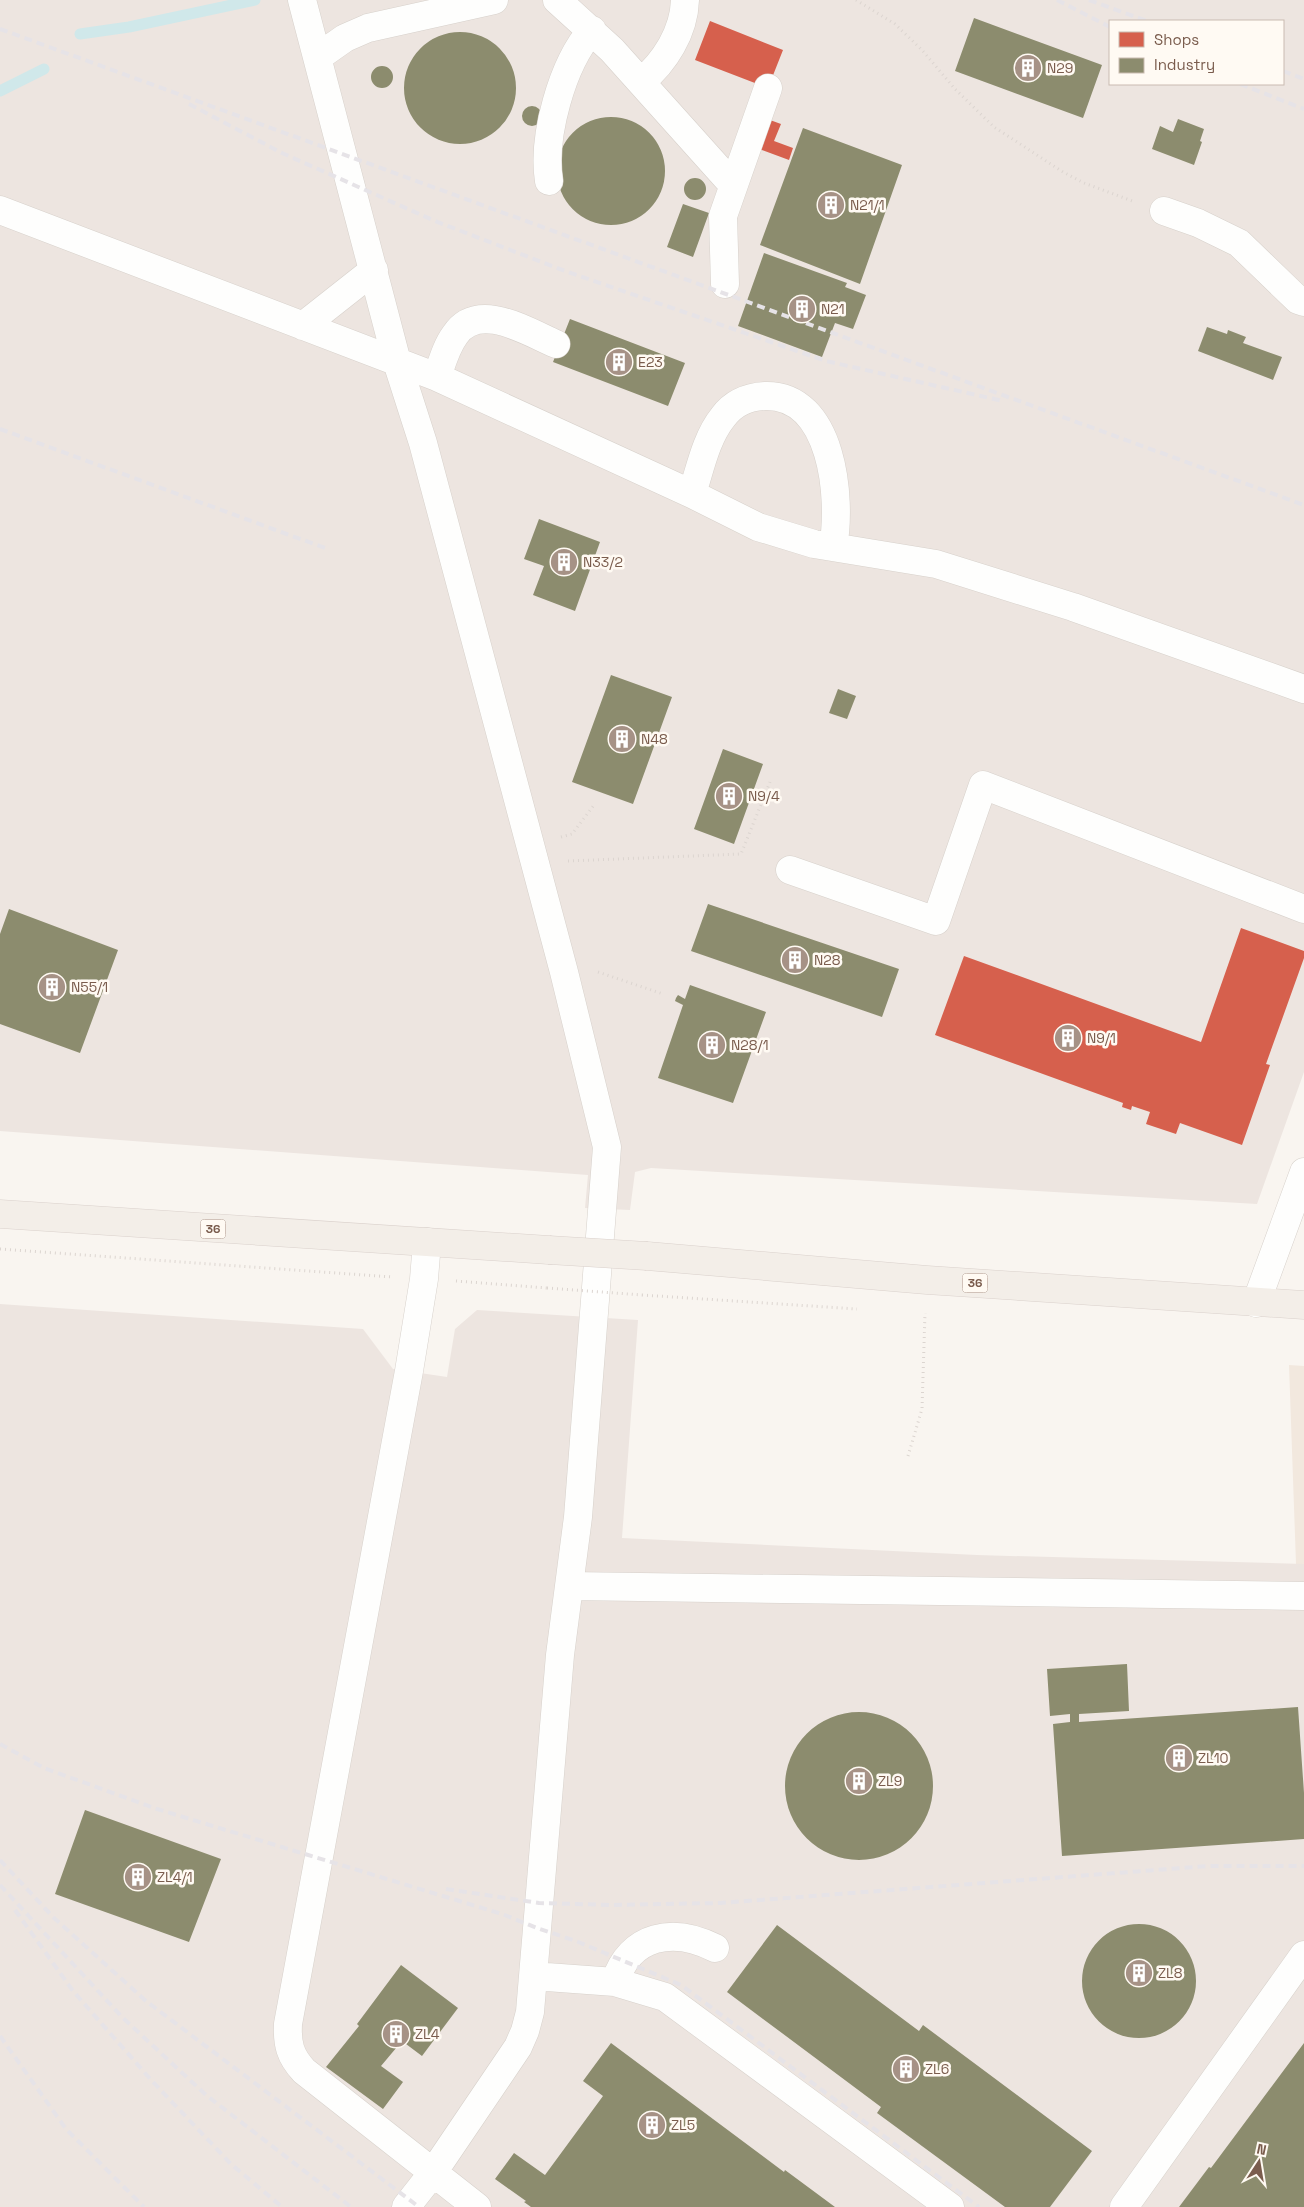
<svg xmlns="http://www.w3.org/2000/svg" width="1304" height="2207" font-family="'Space Grotesk',sans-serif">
	<rect width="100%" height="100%" fill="#f9f5f0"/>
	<path fill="#f2e8de" d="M1289,1365L1304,1366V1564H1296Z"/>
	<path fill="#ede5e0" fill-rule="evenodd" d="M0,0H1304V1072L1257,1204L651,1168L635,1172L630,1210L585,1208L588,1175L0,1131ZM1110,21H1283V84H1110Z
		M0,1304L363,1329L393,1369L447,1377L455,1329L477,1310L638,1320L622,1538L977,1555L1304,1564V2207H0Z"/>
	<path fill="#d6604d" d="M710,21L783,50L768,88L695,60Z
		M770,120L781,124L774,141L793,148L789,160L759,149Z
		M1241,928L1304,951V958L1266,1064L1270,1065L1242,1145L1180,1123L1176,1134L1146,1124L1150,1112L1132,1106L1131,1110L1122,1107L1123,1103L935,1035L964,956L1201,1042Z
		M1304,2115V2207H1234Z"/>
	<path fill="#8c8c6e" d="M974,18L1102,65L1083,118L955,71Z
		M404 88a56 56 0 1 1 112 0a56 56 0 1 1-112 0Z
		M371 77a11 11 0 1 1 22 0a11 11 0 1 1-22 0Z
		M522 116a10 10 0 1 1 20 0a10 10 0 1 1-20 0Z
		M557 171a54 54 0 1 1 108 0a54 54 0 1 1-108 0Z
		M1178,119L1204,129L1200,141L1202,142L1194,165L1152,149L1160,126L1173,132Z
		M803,128L902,165L860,284L760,245Z
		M684 189a11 11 0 1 1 22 0a11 11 0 1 1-22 0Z
		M683,204L709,213L693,257L667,247Z
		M764,253L847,283L845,287L866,295L853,329L835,323L822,357L738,326Z
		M570,319L685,363L668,406L553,362Z
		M1207,327L1227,334L1228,330L1246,337L1243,343L1282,357L1273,380L1198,351Z
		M539,519L600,542L575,611L533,595L544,566L524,559Z
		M611,675L672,697L633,804L572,782Z
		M838,689L856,696L847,719L829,713Z
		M723,749L763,764L734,844L694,829Z
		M708,904L899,969L882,1017L691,951Z
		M9,909L118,950L80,1053L0,1024V934Z
		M690,985L766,1012L733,1103L658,1078L683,1005L675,1001L676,998L678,995L685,999Z
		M1127,1664L1129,1711L1079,1714V1722L1298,1707L1304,1793V1839L1062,1856L1053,1724L1070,1722V1714L1050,1716L1047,1669Z
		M785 1786a74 74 0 1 1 148 0a74 74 0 1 1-148 0Z
		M85,1810L221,1859L189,1942L55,1894Z
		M1082 1981a57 57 0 1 1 114 0a57 57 0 1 1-114 0Z
		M777,1925L919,2031L923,2025L1092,2151L1050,2207H1005L877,2113L881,2107L727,1992Z
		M401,1965L458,2008L422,2056L402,2041L381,2066L403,2082L383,2109L326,2067L359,2026L357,2024Z
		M611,2043L784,2172L785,2170L835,2207H531L524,2202L526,2201L495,2179L514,2153L545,2175L603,2096L583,2081Z
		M1304,2043V2207H1179L1209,2167L1211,2168Z"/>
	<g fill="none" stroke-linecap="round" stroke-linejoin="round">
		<path stroke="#d0e8ea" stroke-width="11" d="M80,34L129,27L255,0
			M0,91L44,69"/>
		<defs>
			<path id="minor" d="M302,0L397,362L423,443L564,972L607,1147L578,1517L560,1655L530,2012L525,2031L518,2047L432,2174L406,2207
				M557,0L612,50L733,185
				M318,57L345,38L368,28L494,0
				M641,82C665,62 684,32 685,0
				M549,181C542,137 562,64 592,30
				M0,210L437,377L692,494L758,527L814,544L936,564L1073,607L1304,689
				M1164,211L1198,223L1239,243L1298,300L1304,302
				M725,284L723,216L768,88
				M303,326L374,270
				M437,377C442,363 446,347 455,335C478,300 528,332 556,344
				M692,494C700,469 706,438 723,417C734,402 748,397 765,396C833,394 842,499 833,547
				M790,870L936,921L983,785L1304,909
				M427,1242L424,1279L409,1371L288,2024C287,2044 290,2056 304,2071L477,2207
				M1256,1303L1304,1172
				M569,1586L1304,1596
				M533,1976L615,1982L665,1997L950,2207
				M615,1982C630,1934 674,1927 715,1948
				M1124,2207L1304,1955"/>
			<path id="major" d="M0,1214L549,1250
				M647,1256L927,1280L1304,1305"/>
		</defs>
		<use href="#minor" stroke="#d7d1cb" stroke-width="29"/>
		<use href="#major" stroke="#dad1cc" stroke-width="29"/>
		<path stroke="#dcd5d0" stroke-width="3" stroke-dasharray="1 4" stroke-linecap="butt" d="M856,0L895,24L922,50L955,89L994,127L1063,172L1084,183L1135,202
			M561,837L572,834L594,805
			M568,861L741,854L770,782
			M598,972L663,994
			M0,1249L392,1277
			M456,1281L547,1288
			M642,1295L857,1309
			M908,1456L922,1409L925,1313"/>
		<use href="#minor" stroke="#fefefd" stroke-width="28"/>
		<use href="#major" stroke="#f3eee8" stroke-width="28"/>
		<path stroke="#e6e3e7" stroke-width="4" stroke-dasharray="8 5" stroke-linecap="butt" d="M1057,0L1110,27
			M1089,0L1147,21
			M0,29L1304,505
			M1283,71L1304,79
			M1240,84L1304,109
			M189,104L282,153L435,221L565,271L826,361L1003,401
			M0,429L325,548
			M0,1744L44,1768L157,1809L502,1914L537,1928L576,1941L681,1985L979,2207
			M0,1860L53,1917L146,2001L419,2207
			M0,1885L122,2017L206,2095L351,2207
			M446,1889L539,1903L611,1905L720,1903L1209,1866H1304
			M15,1910L73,1991L152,2081L231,2164L282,2207
			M0,2036L66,2129L144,2207"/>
		<defs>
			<path id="major-bridge" d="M549,1250L647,1256"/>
		</defs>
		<use href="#major-bridge" stroke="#dad1cc" stroke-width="29" stroke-linecap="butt"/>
		<path stroke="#dcd5d0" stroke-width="3" stroke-dasharray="1 4" stroke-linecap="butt" d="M547,1288L642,1295"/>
		<use href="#major-bridge" stroke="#f3eee8" stroke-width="28"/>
	</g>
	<defs>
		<symbol id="building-disc" viewBox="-11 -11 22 22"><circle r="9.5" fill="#a69286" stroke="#fffaf3"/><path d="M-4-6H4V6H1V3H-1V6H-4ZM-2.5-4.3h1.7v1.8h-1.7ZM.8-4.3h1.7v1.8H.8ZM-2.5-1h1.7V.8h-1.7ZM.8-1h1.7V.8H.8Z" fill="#fff"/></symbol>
	</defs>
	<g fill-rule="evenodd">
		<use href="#building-disc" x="1012" y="52" width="32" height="32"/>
		<use href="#building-disc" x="815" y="189" width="32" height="32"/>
		<use href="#building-disc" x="786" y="293" width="32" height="32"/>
		<use href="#building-disc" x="603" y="346" width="32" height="32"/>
		<use href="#building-disc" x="548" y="546" width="32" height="32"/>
		<use href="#building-disc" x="606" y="723" width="32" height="32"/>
		<use href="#building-disc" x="713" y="780" width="32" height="32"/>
		<use href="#building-disc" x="779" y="944" width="32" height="32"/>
		<use href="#building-disc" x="36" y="971" width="32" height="32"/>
		<use href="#building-disc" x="1052" y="1022" width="32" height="32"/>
		<use href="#building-disc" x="696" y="1029" width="32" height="32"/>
		<use href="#building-disc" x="1163" y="1742" width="32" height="32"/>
		<use href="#building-disc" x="843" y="1765" width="32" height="32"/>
		<use href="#building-disc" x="122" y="1861" width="32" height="32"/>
		<use href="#building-disc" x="1123" y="1957" width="32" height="32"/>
		<use href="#building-disc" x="380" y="2018" width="32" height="32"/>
		<use href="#building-disc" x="890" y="2053" width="32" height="32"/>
		<use href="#building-disc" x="636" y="2109" width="32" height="32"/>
	</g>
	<g text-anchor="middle" stroke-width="5" stroke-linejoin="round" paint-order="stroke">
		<g fill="#fffaf3" stroke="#a28b7f" stroke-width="1">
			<rect x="200.5" y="1219.5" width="25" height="19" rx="4"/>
			<rect x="962.5" y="1273.5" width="25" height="19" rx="4"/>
		</g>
		<g font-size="12" font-weight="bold" fill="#7a5c4d">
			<text x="213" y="1233">36</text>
			<text x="975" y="1287">36</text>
		</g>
		<g font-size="14" fill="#7a5c4d" stroke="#fffaf3" text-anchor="start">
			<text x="1047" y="73">N29</text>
			<text x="850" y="210">N21/1</text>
			<text x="821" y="314">N21</text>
			<text x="638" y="367">E23</text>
			<text x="583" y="567">N33/2</text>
			<text x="641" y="744">N48</text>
			<text x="748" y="801">N9/4</text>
			<text x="814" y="965">N28</text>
			<text x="71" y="992">N55/1</text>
			<text x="1087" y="1043">N9/1</text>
			<text x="731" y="1050">N28/1</text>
			<text x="1198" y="1763">ZL10</text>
			<text x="878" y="1786">ZL9</text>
			<text x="157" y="1882">ZL4/1</text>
			<text x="1158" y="1978">ZL8</text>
			<text x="415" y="2039">ZL4</text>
			<text x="925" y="2074">ZL6</text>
			<text x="671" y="2130">ZL5</text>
		</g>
	</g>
	<rect x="1109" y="20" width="175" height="65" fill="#fffaf3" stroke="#cabbb1"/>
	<rect x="1119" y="32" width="25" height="15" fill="#d6604d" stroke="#cabbb1"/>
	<text x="1154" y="45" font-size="15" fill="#7a5c4d">Shops</text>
	<rect x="1119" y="58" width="25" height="15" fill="#8c8c6e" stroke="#cabbb1"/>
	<text x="1154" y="70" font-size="15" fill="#7a5c4d">Industry</text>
	<g transform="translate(1259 2162) rotate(12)" stroke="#fffaf3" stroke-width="4" paint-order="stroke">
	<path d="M0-4L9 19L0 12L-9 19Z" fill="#7a5c4d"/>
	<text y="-8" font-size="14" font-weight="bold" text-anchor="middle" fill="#7a5c4d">N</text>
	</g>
</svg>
